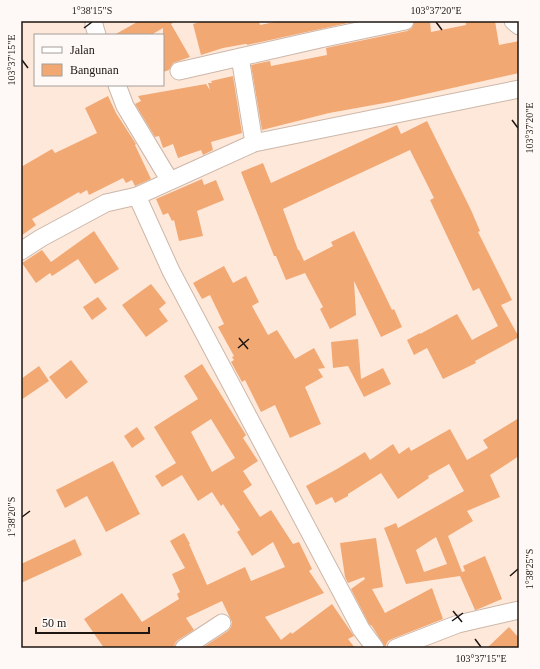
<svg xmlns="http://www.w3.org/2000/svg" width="540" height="669" font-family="Georgia,serif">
	<rect width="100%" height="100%" fill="#fee8da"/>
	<path fill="#f2a873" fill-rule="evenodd" d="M139,21H176L171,24L190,57L173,63L169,70L163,72V28L151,35H114Z
		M203,21H259L260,25L280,21H357L247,45V44H245L223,48L201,55L193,24Z
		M415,21H430L431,32L466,25V21H495L499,45L519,41V73L390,102L329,113L262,130L251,65L270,61L271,66L327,55L326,48L407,31L412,28Z
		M233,76L242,133L211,142L213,150L203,155L201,150L178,158L173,144L163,148L159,136L155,137L135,104L141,101L138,96L206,84L210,90L208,83H212L211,81Z
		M108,96L116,113L136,144L135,145L151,179L135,186L132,180L126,183L123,178L89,195L87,190L80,194L79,192L32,219L36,225L21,236V167L52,149L55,153L97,133L85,108Z
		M427,121L471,210L480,231L478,232L512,300L501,305L519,337L475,361L476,363L443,379L427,348L414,355L407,340L420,333V334L457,314L472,340L498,326L479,288L473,291L430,200L434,198L410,150L283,209L298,250H299L304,261L333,246L331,242L354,231L392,310L394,309L402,327L381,337L354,281L356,315L330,329L320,309L323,307L305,273L286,280L276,256H274L241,172L263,163L271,183L397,125L401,134Z
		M202,179L204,185L216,180L224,200L197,211L203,236L179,241L174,220L172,221L168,213L163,215L156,199Z
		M94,231L119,269L95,284L78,259L52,276L50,273L36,283L22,263L42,250L51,262Z
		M224,266L233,283L246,276L259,302L252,306L268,335L277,330L295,359L314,348L325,368L318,369L323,377L305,387L321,424L290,438L275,405L261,412L245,380L242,382L231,362L234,360L232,357L234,356L218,327L224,324L210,295L202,299L193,283Z
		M151,284L166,303L159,309L168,321L146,337L122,305Z
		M98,297L107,309L92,320L83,307Z
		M358,339L361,379L383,368L391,384L364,397L348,366L333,368L331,342Z
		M71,360L88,382L66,399L49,377Z
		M202,364L246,435L243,438L258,461L243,471L252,485L243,491L260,517L271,510L293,544L299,542L312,569L309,571L324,593L265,617L281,640L291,632L292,634L332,604L354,636L348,639L355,648H202L228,631L231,627L232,622L222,601L186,618L194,630L178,640L175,643L174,648H104L84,619L122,593L142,622L179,599L177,594L180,592L172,574L185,568L170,541L184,533L190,544H189L207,585L245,567L251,581L285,567L273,542L252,556L237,532L240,530L223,504L221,506L212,492L198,501L182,475L162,487L155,476L176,463L154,427L198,399L184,376ZM211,419L235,458L212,472L191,432Z
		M39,366L49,381L21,400V379Z
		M519,418V456L490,475L500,497L467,511L473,521L448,536L462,572L465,571L463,566L485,556L493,576L502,599L476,610H475L460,576L406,584L384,528L396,523L398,528L464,491L449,464L428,476L429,478L398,499L381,473L348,494V496L335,503L332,497L316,505L306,486L337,469L365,452L370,460L393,444L399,454L409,447L411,451L450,429L467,460L488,448L483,440ZM436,537L447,564L424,572L416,550Z
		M137,427L145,439L132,448L124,436Z
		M113,461L140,514L106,532L87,496L65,508L56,490Z
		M376,538L383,587L372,589L385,613L432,588L443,619L392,639L388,641L385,647L372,626L369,624L351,589L365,579L364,577L348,583L345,577L340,543Z
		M75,539L82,555L21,583V564Z
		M509,627L519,638V648H487Z"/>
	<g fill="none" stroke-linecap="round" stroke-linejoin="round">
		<defs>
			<path id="street" d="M513,21L519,26
				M94,25L97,35
				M240,57L254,143
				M179,71L320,39L405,21
				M117,85L125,106L170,181
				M137,196L171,271L361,629L375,648
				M21,251L41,238L106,203L137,196L254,143L519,89
				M184,648L222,623
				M396,648L458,624L519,610"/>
		</defs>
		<use href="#street" stroke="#ccb7a9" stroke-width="19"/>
		<use href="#street" stroke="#fff" stroke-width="17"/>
	</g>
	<path fill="none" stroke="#1e1611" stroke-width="1.5" d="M436,22L442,30M84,28L92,22M22,60L28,68M512,120L518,128M239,338L248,349M238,348L249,339M22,517L30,511M510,576L518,569M453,611L462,622M452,621L463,613M475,639L481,647"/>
	<rect width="540" height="669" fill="none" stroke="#fef9f6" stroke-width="44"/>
	<rect x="34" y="34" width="130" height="52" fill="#fef9f6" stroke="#a49e9a"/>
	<rect x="42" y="47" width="20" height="6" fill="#ffffff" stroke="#a49e9a"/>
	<text x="70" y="54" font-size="12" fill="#1e1611">Jalan</text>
	<rect x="42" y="64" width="20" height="12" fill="#f2a873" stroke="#a49e9a"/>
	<text x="70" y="74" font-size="12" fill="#1e1611">Bangunan</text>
	<path d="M36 627v6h113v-6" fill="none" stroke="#1e1611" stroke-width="2"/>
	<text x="42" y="627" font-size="12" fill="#1e1611" stroke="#fef9f6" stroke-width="3" paint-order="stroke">50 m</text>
	<rect x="22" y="22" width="496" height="625" fill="none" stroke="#1e1611" stroke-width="1.5"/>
	<g font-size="10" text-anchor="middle" fill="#1e1611">
		<text x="92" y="14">1°38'15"S</text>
		<text x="436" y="14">103°37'20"E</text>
		<text transform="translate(11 60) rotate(-90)" y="4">103°37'15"E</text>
		<text transform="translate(529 128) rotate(-90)" y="4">103°37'20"E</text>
		<text transform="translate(11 517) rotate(-90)" y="4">1°38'20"S</text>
		<text transform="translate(529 569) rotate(-90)" y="4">1°38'25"S</text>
		<text x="481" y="662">103°37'15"E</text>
	</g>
</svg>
